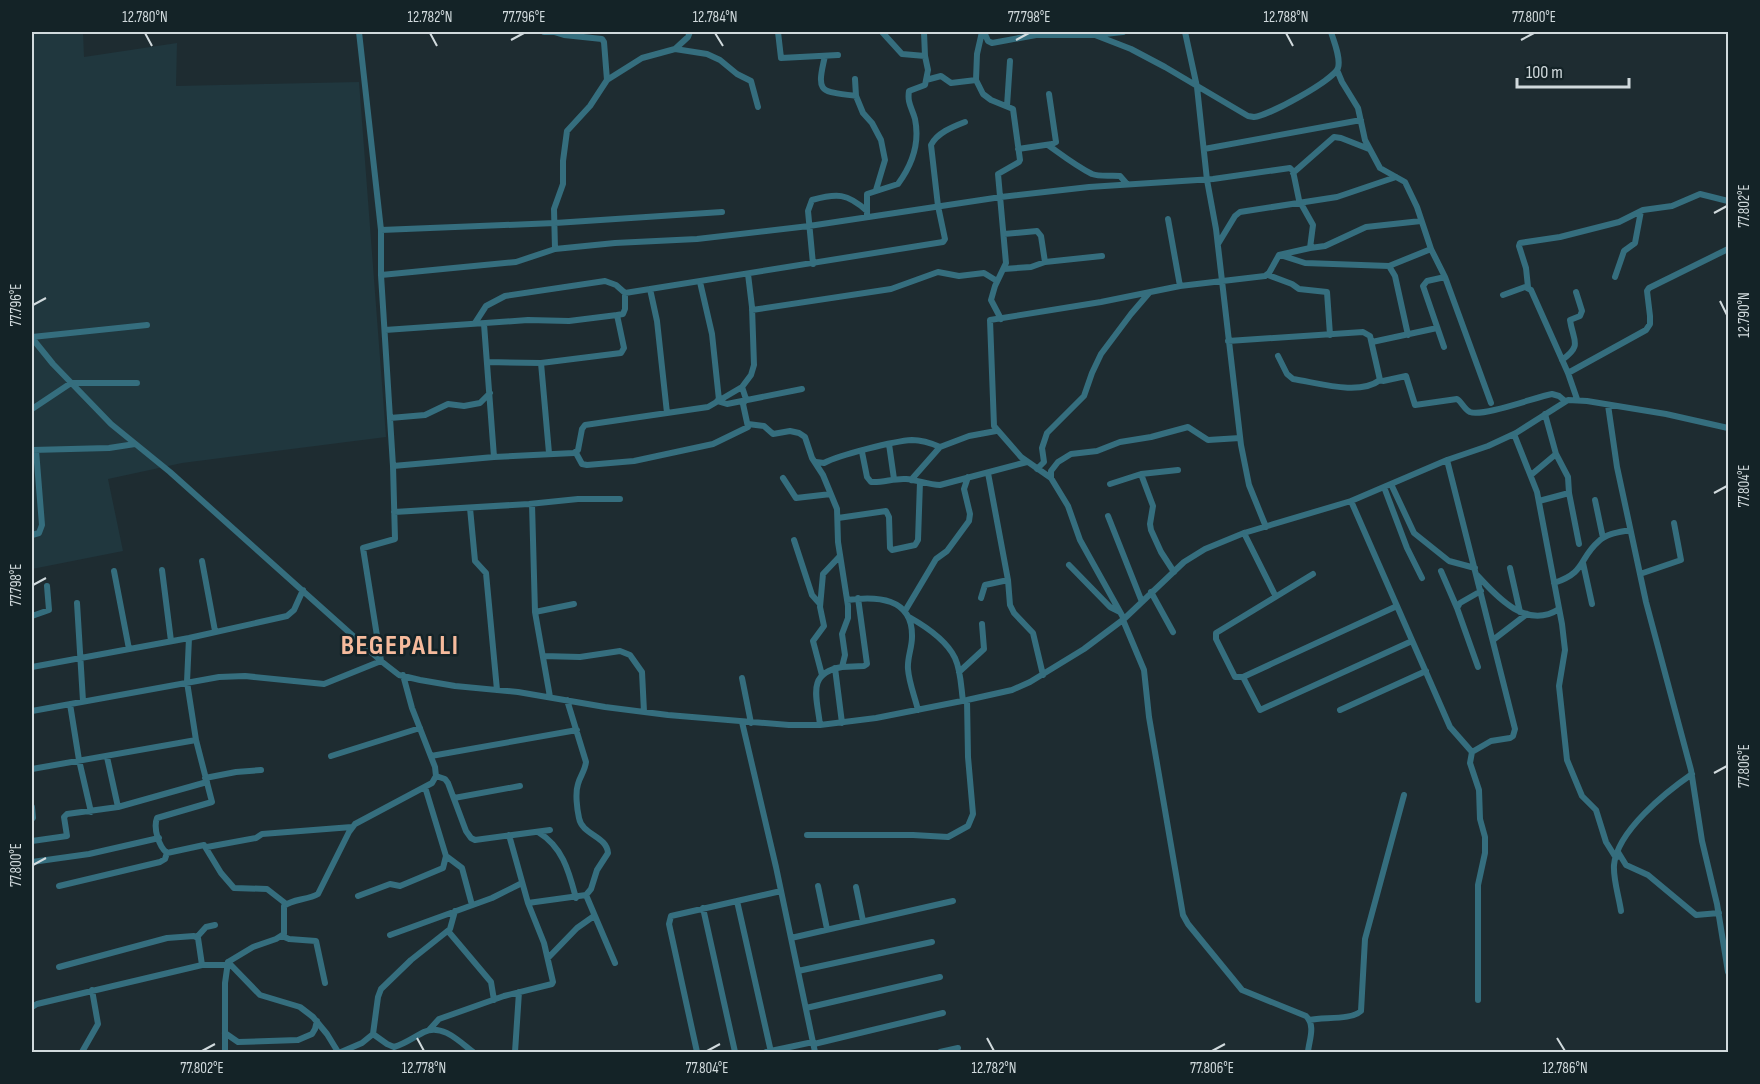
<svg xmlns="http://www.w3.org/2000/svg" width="1760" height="1084" font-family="'Sofia Sans Condensed',sans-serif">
	<rect width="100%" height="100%" fill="#1e2c31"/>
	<path fill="#20373e" d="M32,32H83L84,57L177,43L176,86L359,82L386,437L182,463L108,479L123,551L32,569Z"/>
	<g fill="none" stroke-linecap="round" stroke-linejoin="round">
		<path stroke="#356e7e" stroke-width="6" d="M359,32L381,230V275L393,466L395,539L363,548L381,661
			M544,32H554
			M554,32L564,35L602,39L604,42L607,80
			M778,32L781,58L838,55
			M924,32L925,56
			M984,32L988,41L992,43L1036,35H1095L1123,32
			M1185,32L1197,87L1207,180L1216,229L1241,445L1249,485L1266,527
			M1095,35L1131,49L1165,67L1248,116L1254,117C1268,116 1334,80 1338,68C1341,58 1334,42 1331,32
			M675,49L688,37L690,32
			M825,56C816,94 820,91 856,96
			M1337,70L1342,82L1358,108L1365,140L1380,168L1405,182L1417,207L1431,249L1445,277L1491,403
			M855,79L856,96L863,113L872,123L881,140L885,160L876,190
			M926,80L941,76L951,83L976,80L983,94L991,100L1013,109L1020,160L1019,162L998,174L1006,263L995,286L991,300L1001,319
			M976,80L977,54L982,32
			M1007,106L1010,61
			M1048,145C1062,155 1076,166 1092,174C1100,177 1112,175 1120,176L1127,184
			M1018,149L1052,144L1056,142L1049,94
			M1204,149L1361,120
			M1293,173L1334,137L1341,138L1369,149
			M867,217V194L898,184C912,165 920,143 915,119C912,108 907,103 909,91L925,85L928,70L925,56L902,54L882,32
			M1168,219L1180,286
			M381,230L555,223L722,212
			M1004,234L1037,231L1041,236L1045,262
			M1218,244L1235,216L1240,212L1337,197L1396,177
			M1310,248L1325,246L1366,227L1421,221
			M555,249L554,209L563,184V161L567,131L590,106L607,80L642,58L675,49L707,54L720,60L737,74L751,81L758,107
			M1280,255L1305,263L1389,266L1395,276L1408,335
			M813,264L808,211L812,200C837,193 847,193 867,211
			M1389,266L1431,249
			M1004,269L1031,267L1045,262L1102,256
			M381,275L516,262L555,249L615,243L697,239L809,226L1001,197L1089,187L1213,179L1290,168L1293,171L1299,200L1313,225L1310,248L1279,255L1269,273L1265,276L1180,286L1101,302L990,320L994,426L1021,457L1051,478L1068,506L1080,540L1124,619
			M1268,275L1292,284L1299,289L1327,292L1330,335
			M1615,277L1624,251L1635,243L1641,211
			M700,282L712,334L719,400
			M1528,287L1526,268L1519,246L1520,243L1560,237L1619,222L1643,210L1672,206L1700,194L1728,201
			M650,289L657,321L667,413
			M625,293L943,242L945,239L938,206L931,145C937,133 952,127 965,122
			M1503,295L1525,287L1531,290L1568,373L1577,399
			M752,310L891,289L938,272L959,276L984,273L997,281
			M484,324L494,457
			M385,330L528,320L569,321L617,315L623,314L625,309V293L616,285L605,281L505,296L486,306L475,323
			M32,337L147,325
			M32,338L53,364L111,424L170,472L380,660
			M1228,341L1363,332L1370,336L1380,380L1383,381L1406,376L1415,405L1457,399C1462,402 1464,409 1470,412C1483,417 1536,397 1552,394L1559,396L1565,401
			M1372,342L1437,328
			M1444,347L1423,286L1427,281L1445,277
			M1278,356L1287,374L1293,379C1319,383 1359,396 1380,380
			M1562,360C1583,345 1573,341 1570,320L1580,316L1582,311L1576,292
			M487,362L541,363L621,353L624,348L617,315
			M541,363L549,453
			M1568,373L1646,330L1650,324V316L1647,291L1649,288L1728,249
			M717,401L727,404L802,389
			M1608,405L1617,467L1646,602L1691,770L1702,841L1717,904L1728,972
			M32,409L71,383H137
			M1545,414L1556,454L1568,477L1569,493L1579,544
			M390,418L425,415L448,404L464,406L480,403L490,393
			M748,424L764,426L773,434L790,431L799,433L805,437L812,458L823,475L837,509L838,542L848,606V618L842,634L845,655L842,667C806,673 817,697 820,725
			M1514,434L1537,492L1562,624L1565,650L1559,686L1567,760L1582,796L1596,810L1606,842L1616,858
			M889,444L894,479
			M32,450L109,448L135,444
			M862,452L867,477L871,482C883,483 894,478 906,479C918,480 928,485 940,485L1027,462
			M576,453L582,464L587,465L634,461L713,444L748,427L743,404L746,399L742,387
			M1447,460L1515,729L1513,736L1510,738L1491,741L1472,752L1470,763L1479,790L1480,819L1485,837V853L1478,885V1000
			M816,462L824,463C839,455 894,441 912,440C922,440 931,443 940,447
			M393,466L494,457L574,453L578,450L582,429L585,425L708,407L742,387L751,375L754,365L752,307L748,274
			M1037,469L1044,462L1042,448L1047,433L1084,396L1092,373L1101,354L1131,314L1149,293
			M988,473L1008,580L1010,605L1014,613L1033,633L1043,675
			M1141,474L1153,506L1150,524L1151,530L1161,552L1174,572
			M1531,475L1556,454
			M783,478L796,498L831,494
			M1051,478V471L1058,462L1071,454L1097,451L1120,442L1151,437L1188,427L1208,440L1240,438
			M911,480L940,447L969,436L996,431
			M1110,484L1141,474L1178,470
			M1391,484L1414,533L1449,561L1475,568
			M1384,487L1407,548L1422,578
			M1595,500L1603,538
			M1351,501L1450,727L1472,752
			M1539,501L1569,493
			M532,504L535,612L550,697
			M470,508L475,561L486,573L497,690
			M394,512L529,504L578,499H620
			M1108,516L1142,602
			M838,518L886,511L889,517L890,548L892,550L915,545L918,540L920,482
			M1244,533L1275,595
			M32,535L39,533L42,525L36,450
			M794,540L812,595L820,604
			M202,561L215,631
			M1583,563L1592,604
			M1069,565L1110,607L1120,612
			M1510,568L1520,612
			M162,570L171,641
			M114,571L129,649
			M1441,571L1457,608
			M1313,574L1216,633V639L1235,677H1243L1397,606
			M1640,574L1681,560L1674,523
			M1477,575C1498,598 1527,630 1559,609
			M1554,583C1587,572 1578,559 1599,541C1607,533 1620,532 1630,530
			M1151,592L1173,632
			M981,598L985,585L1008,580
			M847,600C876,596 913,597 912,637C912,648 907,658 908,669C909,683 915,697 918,710
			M77,603L83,701
			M905,611L936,559L947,551L969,521L970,514L964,489L968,477
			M535,612L574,604
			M32,616L49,610L47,586
			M909,617C925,626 947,641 955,658C961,671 961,687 963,701
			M1123,620L1144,670L1149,717L1183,915L1188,924L1242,990L1306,1016C1316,1026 1309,1040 1308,1052
			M189,638L187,682L196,740L212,802L157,818C153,828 159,847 167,853L204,845L221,873L234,888L267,889L285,903
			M1493,640L1527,614
			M543,656L580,657L620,651L630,655L642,672L644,712
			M32,667L189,638L287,616L294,610L303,590
			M842,667L864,666L867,664L858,598
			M1478,667L1457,608L1460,603L1481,591
			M835,668L842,723
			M959,672L984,649L982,624
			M822,675L813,641L824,626L820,607L823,574L840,556
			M1243,677L1260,710L1412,641
			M742,678L751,723
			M70,704L79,760L91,812
			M1340,710L1426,671
			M32,711L219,677L245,676L324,684L381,661L399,675L420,680L455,686L518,692L605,707L668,715L789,725H820L876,718L967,700L1012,690L1030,682L1084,649L1124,619L1184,562L1205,549L1244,533L1351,501L1447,460L1488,446L1516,433L1568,400L1587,401L1666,414L1728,428
			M742,722L776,867L815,1052
			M331,756L420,728
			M431,756L577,730
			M32,769L196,740
			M436,776L445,779L448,783L466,831L471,838L475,840L550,830
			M205,778L236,772L261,770
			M454,798L520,786
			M32,807L33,818L32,819
			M118,807L207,782
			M538,832C563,847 569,872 576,898
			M807,835H913L948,837L968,826L973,814L968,757L967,700
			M32,841L67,836L64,817L67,814L118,807L107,757
			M207,847L256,838L262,834L352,827
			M1618,852L1626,865L1648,875L1696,915L1719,913
			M446,856L462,868L472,905
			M32,862L89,854L159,838
			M59,886L160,862L165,859L167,853
			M818,886L827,929
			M856,887L863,921
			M586,895L615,963
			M358,896L390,884L400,886L443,868L446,856L425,787
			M737,901L771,1052
			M528,903L586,895L591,889L597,870L608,853C607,836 582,835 579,818C577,809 575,793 578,784C580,776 585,771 586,762L567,700
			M703,908L735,1052
			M1621,911C1619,897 1613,879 1614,865C1617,831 1666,792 1692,774
			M448,931L491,982L494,1000
			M390,935L492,898L522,883
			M282,936L289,939L316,941L325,983
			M197,937L206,927L215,925
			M791,938L953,901
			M548,958L577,928L594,916
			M228,962L260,995L300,1007L313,1017L327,1034L338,1052
			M59,967L167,938L194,936L198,938L202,965
			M798,971L932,942
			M32,1007L37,1004L202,965H227
			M806,1008L940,977
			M1310,1020C1323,1017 1352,1020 1361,1011L1365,939L1404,795
			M429,1030L439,1019L504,996L552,984L553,982L544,943L528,903L509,835
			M225,1033L238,1042L298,1040L312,1034L315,1029L317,1021
			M373,1034L387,1044L394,1047C405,1044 414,1037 424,1032C442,1023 460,1042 473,1052
			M814,1044L943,1013
			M82,1052L98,1024L92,990
			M225,1052V983L228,962L253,947L276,939L284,934V906C292,899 308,900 318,894L349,832L355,824L432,783L436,776L435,767L412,708L403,675
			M341,1052L362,1043L373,1034L378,997L381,989L411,960L450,929L455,911
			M515,1052L519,992
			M697,1052L669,924L671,916L781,891
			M766,1052L813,1042
			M940,1052L958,1048"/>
	</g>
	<path fill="none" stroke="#d1dadd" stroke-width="2" d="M145,33L152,46M430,33L437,46M715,33L723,46M1286,33L1293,46M511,40L524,33M1016,40L1029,33M1521,40L1534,33M1714,213L1727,206M1720,301L1727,315M33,305L46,298M1714,493L1727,486M33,585L46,578M1714,773L1727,766M33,865L46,858M417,1038L424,1051M987,1038L994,1051M1557,1038L1565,1051M202,1051L215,1044M707,1051L720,1044M1212,1051L1225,1044"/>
	<g text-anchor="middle" stroke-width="5" stroke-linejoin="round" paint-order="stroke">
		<g font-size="28" font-weight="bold" letter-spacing="1.5" fill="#f6bb9d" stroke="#142327">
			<text x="400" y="654">BEGEPALLI</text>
		</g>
	</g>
	<rect width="1760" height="1084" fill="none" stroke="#142327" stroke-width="66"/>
	<path d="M1517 78v9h112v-9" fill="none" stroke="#d1dadd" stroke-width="3"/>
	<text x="1526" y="78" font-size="18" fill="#d1dadd" stroke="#142327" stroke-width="4.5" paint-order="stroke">100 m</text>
	<rect x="33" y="33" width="1694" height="1018" fill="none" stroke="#d1dadd" stroke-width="2"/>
	<g font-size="15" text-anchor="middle" fill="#d1dadd">
		<text x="145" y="22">12.780°N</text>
		<text x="430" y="22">12.782°N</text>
		<text x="524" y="22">77.796°E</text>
		<text x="715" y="22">12.784°N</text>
		<text x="1029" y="22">77.798°E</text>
		<text x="1286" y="22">12.788°N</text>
		<text x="1534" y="22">77.800°E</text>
		<text transform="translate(1744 206) rotate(-90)" y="5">77.802°E</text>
		<text transform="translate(16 305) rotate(-90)" y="5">77.796°E</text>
		<text transform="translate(1744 315) rotate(-90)" y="5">12.790°N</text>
		<text transform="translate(1744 486) rotate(-90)" y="5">77.804°E</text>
		<text transform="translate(16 585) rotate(-90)" y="5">77.798°E</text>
		<text transform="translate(1744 766) rotate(-90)" y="5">77.806°E</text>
		<text transform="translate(16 865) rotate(-90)" y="5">77.800°E</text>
		<text x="202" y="1073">77.802°E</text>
		<text x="424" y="1073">12.778°N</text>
		<text x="707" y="1073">77.804°E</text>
		<text x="994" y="1073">12.782°N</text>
		<text x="1212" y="1073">77.806°E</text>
		<text x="1565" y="1073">12.786°N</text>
	</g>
</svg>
